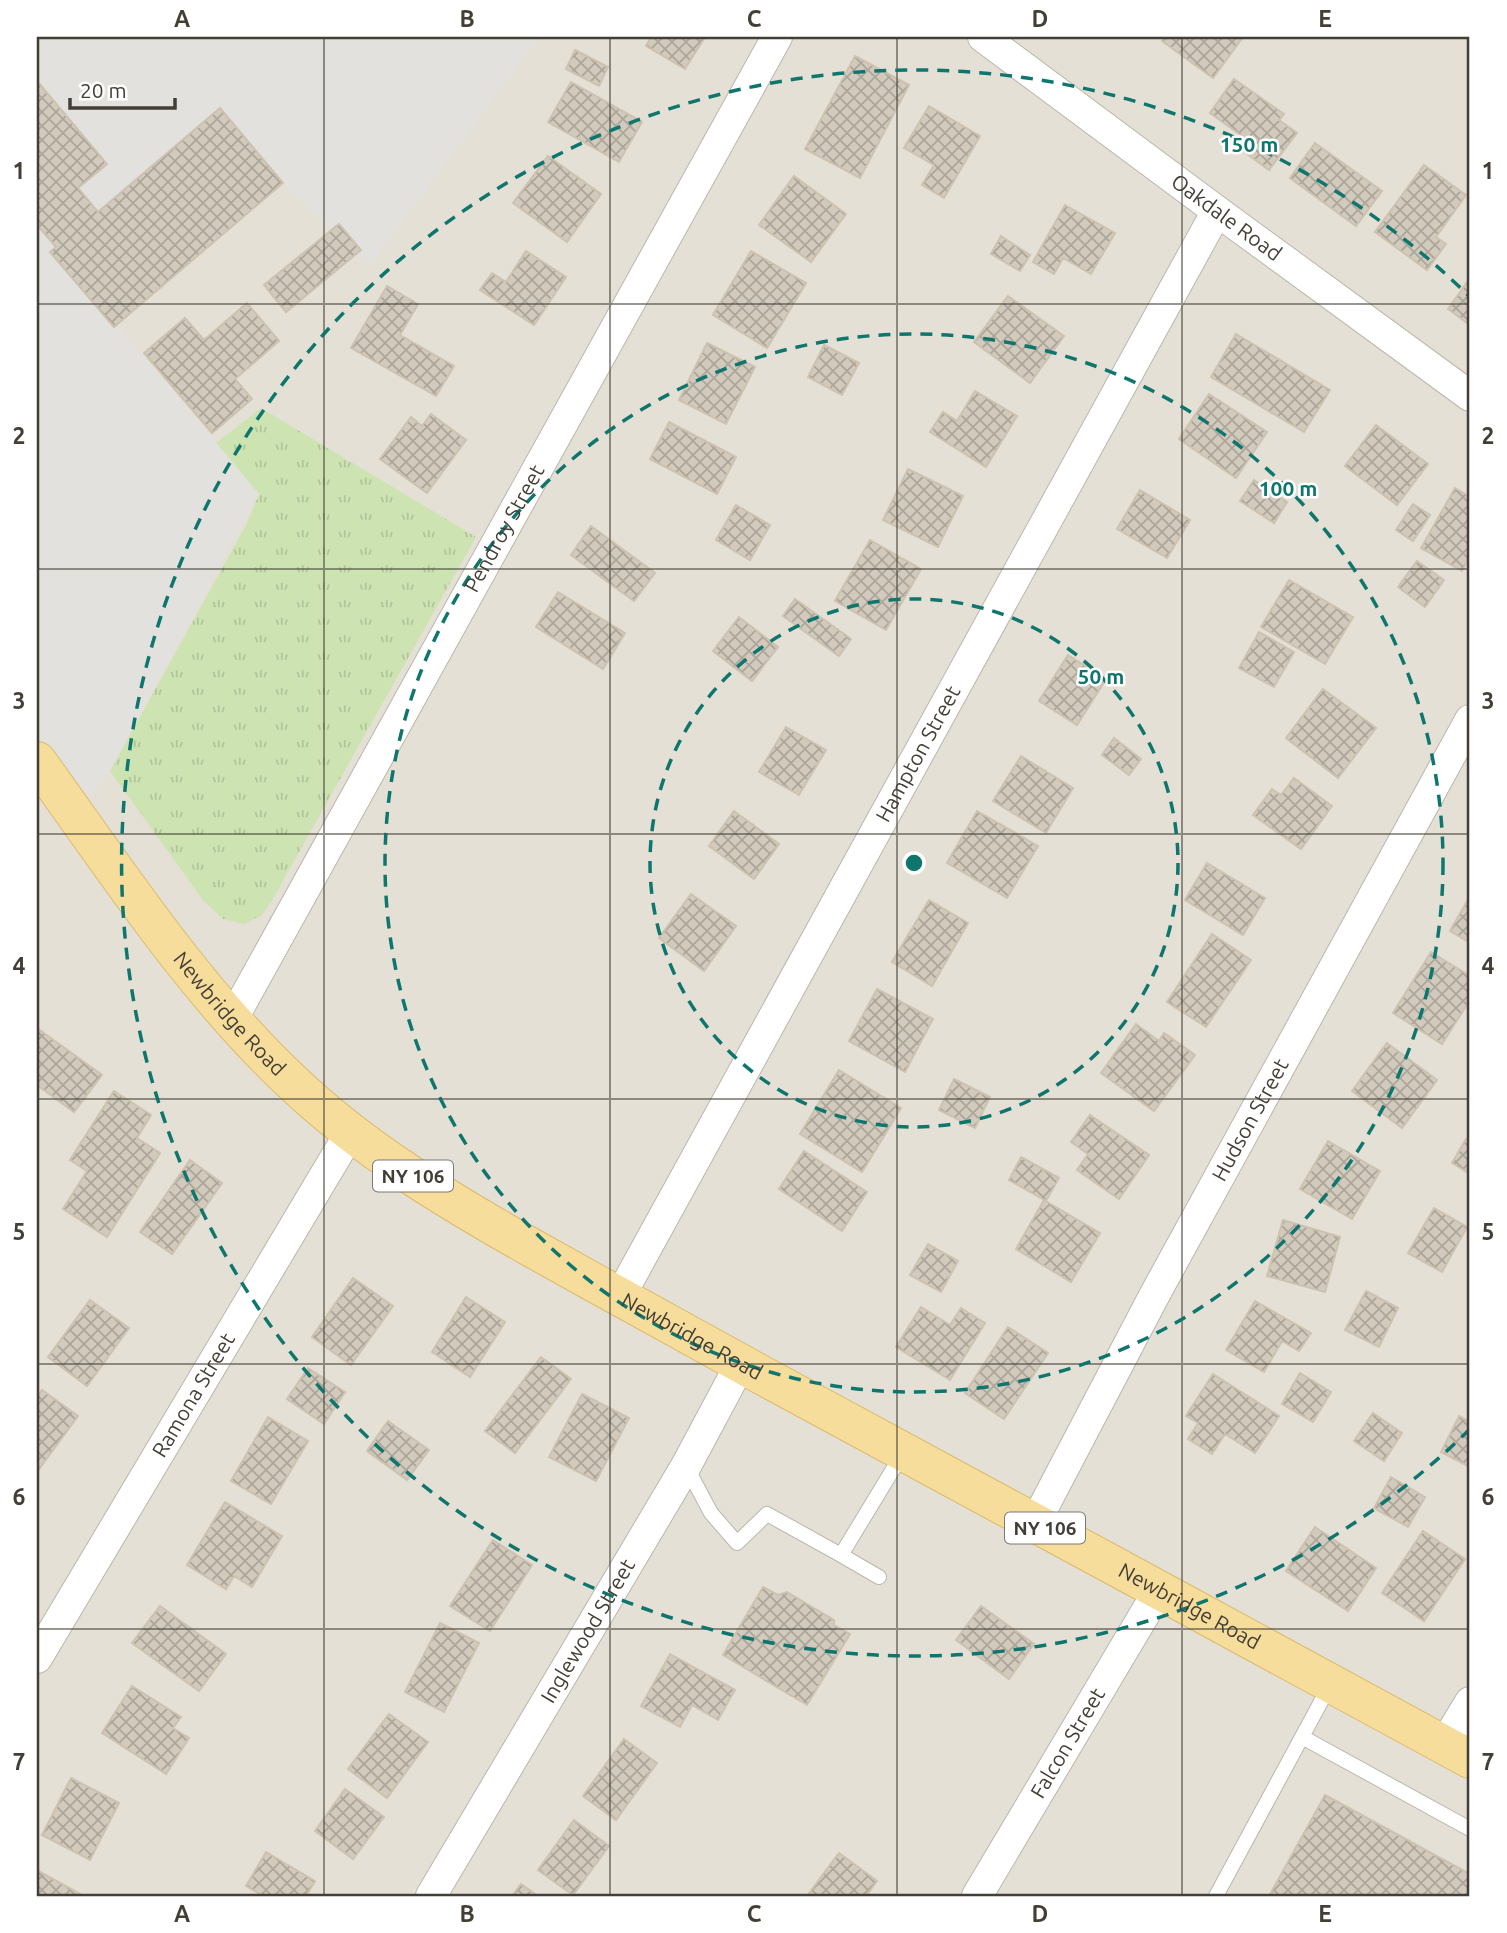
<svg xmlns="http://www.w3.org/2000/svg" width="1507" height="1933" font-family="Ubuntu,sans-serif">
	<defs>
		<pattern id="grass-tufts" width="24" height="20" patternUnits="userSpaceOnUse" patternTransform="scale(1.75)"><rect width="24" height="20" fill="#cde3b2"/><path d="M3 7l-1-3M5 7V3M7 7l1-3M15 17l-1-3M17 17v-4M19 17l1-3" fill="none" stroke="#b1c49a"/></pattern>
		<pattern id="building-cross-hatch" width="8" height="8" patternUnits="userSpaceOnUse" patternTransform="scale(1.75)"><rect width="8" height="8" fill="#d2cabd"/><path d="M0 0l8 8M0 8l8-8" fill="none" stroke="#aca59a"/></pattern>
	</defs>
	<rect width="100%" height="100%" fill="#f2eee6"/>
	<path fill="#e5e0d5" d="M37,37H1470V1896H37Z"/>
	<path fill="url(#grass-tufts)" d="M261,408L476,537L271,902L262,915L244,924L223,919L203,900L110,771L246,525L259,494L198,457Z"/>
	<path fill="#e3e1de" d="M37,37H539L370,266L283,183L220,109L98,212L37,144Z
		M37,228L259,494L110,771L77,816L37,761Z"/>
	<path fill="url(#building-cross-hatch)" stroke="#cdc2b0" stroke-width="2" d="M651,37H705L685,69L646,46Z
		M1165,37H1243L1213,78L1162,41Z
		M575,50L608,67L599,86L566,69Z
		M855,56L909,85L860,178L805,149Z
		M1234,79L1284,114L1279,120L1297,133L1269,170L1243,151L1249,141L1210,113Z
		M37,81L107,164L78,188L98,212L220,108L283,183L114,327L50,252L56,247L37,225Z
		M571,82L642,122L619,162L548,122Z
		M929,106L980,136L944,198L922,185L934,165L904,148Z
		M1315,143L1382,191L1356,226L1290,178Z
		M548,156L601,194L567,242L513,203Z
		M1424,165L1466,195L1436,237L1446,244L1427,270L1375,232Z
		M794,176L846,214L811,262L759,225Z
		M1065,205L1115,233L1091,274L1063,258L1054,274L1033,262Z
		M339,224L361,250L286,312L264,285Z
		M1001,236L1030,255L1020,271L991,254Z
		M526,251L566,277L534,325L480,290L492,273L506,282Z
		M751,251L806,283L767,348L713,315Z
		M1470,278V325L1448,309Z
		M387,286L418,304L400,335L454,366L436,396L351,348Z
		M1008,296L1064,336L1030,383L974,342Z
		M247,303L279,341L235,379L252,399L212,433L144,353L185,318L204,340Z
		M1236,334L1330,390L1304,432L1211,377Z
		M707,343L755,367L726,424L679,400Z
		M824,345L859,363L842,395L808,377Z
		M975,391L1017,416L986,467L930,432L943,412L957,421Z
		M1209,394L1267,432L1236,478L1179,439Z
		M431,414L466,440L427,493L380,459L411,417L422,426Z
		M669,422L736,457L717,494L650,459Z
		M1376,425L1428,464L1397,505L1345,466Z
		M908,469L963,496L938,547L883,520Z
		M1254,480L1287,502L1274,523L1240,501Z
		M1455,488L1470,497V557L1462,571L1421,548Z
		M1140,490L1190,520L1167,558L1117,529Z
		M1413,504L1430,515L1413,541L1396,530Z
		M736,505L770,525L750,560L716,540Z
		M591,526L655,573L634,601L571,555Z
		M870,540L921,569L886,630L835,601Z
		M1417,561L1444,580L1425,607L1398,587Z
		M1289,580L1353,617L1325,664L1261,627Z
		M558,592L625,633L603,669L536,627Z
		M795,599L851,639L839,656L783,616Z
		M739,617L778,647L752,681L713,651Z
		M1259,632L1294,652L1274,687L1239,668Z
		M1068,655L1106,679L1077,725L1039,701Z
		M1323,689L1376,728L1338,778L1286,738Z
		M786,727L826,750L799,795L759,772Z
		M1114,738L1141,759L1129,775L1102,755Z
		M1021,756L1073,788L1046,833L993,801Z
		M1294,778L1332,806L1301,849L1253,815L1272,789L1281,795Z
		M734,811L779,844L754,879L709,846Z
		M977,811L1038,846L1007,898L947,863Z
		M1207,863L1265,898L1243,935L1185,900Z
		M691,894L736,926L704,971L659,938Z
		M1470,896V943L1450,931Z
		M929,900L968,923L932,986L892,962Z
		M1212,934L1251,960L1206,1027L1167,1002Z
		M1431,952L1470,976V1000L1442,1044L1393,1013Z
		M877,989L933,1019L905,1072L849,1041Z
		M1136,1024L1159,1041L1164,1033L1195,1055L1154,1111L1101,1073Z
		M37,1028L102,1075L74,1112L37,1085Z
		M1387,1043L1437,1080L1402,1128L1352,1091Z
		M839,1070L901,1108L862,1172L800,1134Z
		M954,1079L990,1097L975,1128L939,1110Z
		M114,1091L151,1115L137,1138L160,1153L107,1237L63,1209L87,1171L70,1160Z
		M1090,1115L1149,1155L1119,1199L1077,1170L1088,1154L1071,1142Z
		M1466,1139L1470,1141V1174L1452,1163Z
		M1328,1141L1380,1171L1352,1219L1300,1189Z
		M804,1151L867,1192L842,1231L779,1189Z
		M1021,1157L1059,1178L1046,1201L1009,1180Z
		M190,1160L222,1183L172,1254L140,1232Z
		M1044,1200L1100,1233L1071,1282L1016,1249Z
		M1434,1208L1467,1227L1442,1272L1408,1253Z
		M1283,1220L1340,1237L1325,1292L1267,1276Z
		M928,1244L958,1261L941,1292L910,1275Z
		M353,1278L393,1306L351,1365L312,1337Z
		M1366,1291L1398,1308L1379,1347L1345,1330Z
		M466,1297L505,1322L470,1377L432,1352Z
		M90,1300L129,1328L87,1386L48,1357Z
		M1255,1301L1311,1333L1299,1351L1282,1341L1264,1372L1226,1350Z
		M921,1307L950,1325L961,1308L985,1323L950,1380L896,1347Z
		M1008,1327L1048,1353L1004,1419L965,1393Z
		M541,1357L571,1379L515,1453L485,1431Z
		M308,1368L345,1392L324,1424L287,1399Z
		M1300,1373L1331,1392L1313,1422L1282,1404Z
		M1213,1374L1279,1416L1255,1453L1225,1434L1212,1454L1188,1439L1198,1423L1186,1416Z
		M42,1390L78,1416L37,1472V1397Z
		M582,1394L629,1418L596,1481L549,1457Z
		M1373,1413L1402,1433L1384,1461L1354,1441Z
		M1459,1416L1470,1422V1467L1441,1452Z
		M268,1417L308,1441L271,1504L231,1481Z
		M388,1421L429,1450L407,1480L367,1451Z
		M1391,1477L1425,1497L1408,1527L1374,1508Z
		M225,1502L282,1536L252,1587L234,1576L226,1589L187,1565Z
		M1315,1527L1376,1568L1348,1611L1286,1571Z
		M1423,1531L1465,1559L1424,1621L1382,1593Z
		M493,1540L532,1565L490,1631L450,1606Z
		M763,1587L778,1595L787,1592L834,1620V1625L850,1634L807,1705L723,1655Z
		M160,1606L226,1654L199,1691L132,1643Z
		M981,1606L1034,1644L1009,1679L956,1640Z
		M440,1623L479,1643L444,1712L405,1692Z
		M670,1654L735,1690L718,1720L692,1705L680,1727L641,1706Z
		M132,1686L181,1717L173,1728L189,1738L166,1774L102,1733Z
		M389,1714L428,1742L387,1798L348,1769Z
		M624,1739L657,1763L616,1820L583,1796Z
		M71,1778L119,1803L90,1860L42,1835Z
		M345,1789L384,1817L353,1859L315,1831Z
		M1325,1795L1470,1874V1896H1269Z
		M574,1820L609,1846L573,1895L538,1870Z
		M266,1852L315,1881L306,1896H263L246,1886Z
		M839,1853L877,1881L866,1896H807Z
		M37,1870L84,1896H37Z
		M521,1884L538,1896H512Z"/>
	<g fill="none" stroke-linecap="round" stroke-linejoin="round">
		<defs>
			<path id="lane" d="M686,1466L711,1513L737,1543L767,1514L841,1555L903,1453
				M841,1555L879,1577
				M1302,1737L1470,1829
				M1216,1896L1330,1685"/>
			<g id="street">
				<path id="s1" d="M983,37L1217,211L1470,396"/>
				<path id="s2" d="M232,1020L777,37"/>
				<path id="s3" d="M619,1298L1217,211"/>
				<path id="s4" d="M1035,1523L1155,1294L1470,720"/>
				<path id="s5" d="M37,1658L350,1133"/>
				<path d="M1444,1745L1470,1702"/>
				<path id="s6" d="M431,1896L686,1466L741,1363"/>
				<path id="s7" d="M977,1896L1159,1590"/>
			</g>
			<g id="primary">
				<path id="s8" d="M37,761C116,870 192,988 291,1081C362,1149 447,1200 532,1248C607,1290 682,1331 758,1373C995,1501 1233,1630 1470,1759"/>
			</g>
		</defs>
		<use href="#lane" stroke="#bcb6aa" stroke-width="16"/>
		<use href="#street" stroke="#bcb6aa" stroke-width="32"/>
		<use href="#primary" stroke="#daba6c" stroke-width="40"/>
		<use href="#lane" stroke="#fff" stroke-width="14"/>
		<use href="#street" stroke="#fff" stroke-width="30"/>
		<use href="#primary" stroke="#f6dd9b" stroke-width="38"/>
	</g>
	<path fill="none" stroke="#443f36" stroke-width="2" stroke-opacity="0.55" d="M324,37V1896M610,37V1896M897,37V1896M1182,37V1896M37,304H1470M37,569H1470M37,834H1470M37,1099H1470M37,1364H1470M37,1629H1470"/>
	<g fill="none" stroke="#0f766e" stroke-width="3.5" stroke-dasharray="12 9">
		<circle cx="914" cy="863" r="264"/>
		<circle cx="914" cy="863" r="529"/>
		<path d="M1470 1429A793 793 0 1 1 1470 297"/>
	</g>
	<g text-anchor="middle" stroke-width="5" stroke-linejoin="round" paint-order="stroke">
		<g fill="#fff" stroke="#7c7972" stroke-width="2">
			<rect x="373" y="1160.5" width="80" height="31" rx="5"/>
			<rect x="1005" y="1512.5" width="80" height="31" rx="5"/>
		</g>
		<g font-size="19" font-weight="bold" fill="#443f36">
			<text x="413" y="1183">NY 106</text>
			<text x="1045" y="1535">NY 106</text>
		</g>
		<g font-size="21" fill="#443f36" stroke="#fff">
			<text dy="7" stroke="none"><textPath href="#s1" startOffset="303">Oakdale Road</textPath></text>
			<text dy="7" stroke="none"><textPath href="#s2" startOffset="562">Pendroy Street</textPath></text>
			<text dy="7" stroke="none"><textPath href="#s3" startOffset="621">Hampton Street</textPath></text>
			<text dy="7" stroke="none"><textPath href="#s8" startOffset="318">Newbridge Road</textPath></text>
			<text dy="7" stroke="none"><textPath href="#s4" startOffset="457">Hudson Street</textPath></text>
			<text dy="7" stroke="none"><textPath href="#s8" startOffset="886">Newbridge Road</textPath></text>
			<text dy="7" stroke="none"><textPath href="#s5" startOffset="306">Ramona Street</textPath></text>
			<text dy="7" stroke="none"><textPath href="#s8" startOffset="1452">Newbridge Road</textPath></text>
			<text dy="7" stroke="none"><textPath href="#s6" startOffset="308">Inglewood Street</textPath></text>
			<text dy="7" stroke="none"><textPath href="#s7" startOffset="178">Falcon Street</textPath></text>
		</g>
	</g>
	<circle cx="914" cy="863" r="10" fill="#0f766e" stroke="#fff" stroke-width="3.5"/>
	<g font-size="21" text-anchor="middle" font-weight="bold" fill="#0f766e" stroke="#fff" stroke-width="5" stroke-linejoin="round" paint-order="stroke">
		<text x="1249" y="152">150 m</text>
		<text x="1288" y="496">100 m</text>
		<text x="1101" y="684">50 m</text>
	</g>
	<rect width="1507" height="1933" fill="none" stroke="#ffffff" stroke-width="77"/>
	<path d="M70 98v10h105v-10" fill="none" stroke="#443f36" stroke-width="3.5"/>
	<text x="80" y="98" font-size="21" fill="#443f36" stroke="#ffffff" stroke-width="5" paint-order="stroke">20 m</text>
	<rect x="38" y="38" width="1430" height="1857" fill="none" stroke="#443f36" stroke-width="2.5"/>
	<g font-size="23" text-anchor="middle" font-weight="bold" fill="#443f36">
		<text x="182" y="27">A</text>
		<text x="467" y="27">B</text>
		<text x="754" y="27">C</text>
		<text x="1040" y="27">D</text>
		<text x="1325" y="27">E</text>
		<text x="19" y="179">1</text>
		<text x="1488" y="179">1</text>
		<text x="19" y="444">2</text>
		<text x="1488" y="444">2</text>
		<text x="19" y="709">3</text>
		<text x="1488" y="709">3</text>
		<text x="19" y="974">4</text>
		<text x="1488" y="974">4</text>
		<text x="19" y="1240">5</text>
		<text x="1488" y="1240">5</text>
		<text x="19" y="1505">6</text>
		<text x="1488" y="1505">6</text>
		<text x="19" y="1770">7</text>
		<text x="1488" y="1770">7</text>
		<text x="182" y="1922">A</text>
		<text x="467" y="1922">B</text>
		<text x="754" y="1922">C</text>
		<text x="1040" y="1922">D</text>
		<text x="1325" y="1922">E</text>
	</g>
</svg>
